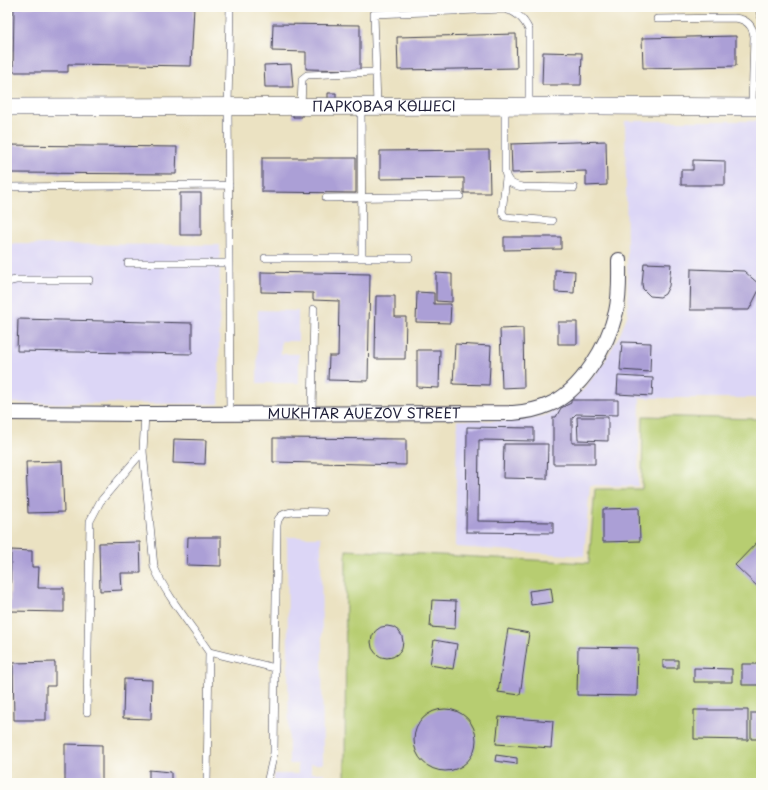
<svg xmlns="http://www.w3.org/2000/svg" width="768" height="790" font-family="'Playpen Sans',sans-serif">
	<rect width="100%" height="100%" fill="#fdfcf7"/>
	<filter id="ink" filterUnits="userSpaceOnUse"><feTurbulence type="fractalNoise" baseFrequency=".025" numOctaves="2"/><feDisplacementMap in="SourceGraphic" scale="8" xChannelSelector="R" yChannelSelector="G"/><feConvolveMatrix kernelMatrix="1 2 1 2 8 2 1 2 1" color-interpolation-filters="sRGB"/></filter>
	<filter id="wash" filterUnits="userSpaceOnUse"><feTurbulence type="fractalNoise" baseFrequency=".012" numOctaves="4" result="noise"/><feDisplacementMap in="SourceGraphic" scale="16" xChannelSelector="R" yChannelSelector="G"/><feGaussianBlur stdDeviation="0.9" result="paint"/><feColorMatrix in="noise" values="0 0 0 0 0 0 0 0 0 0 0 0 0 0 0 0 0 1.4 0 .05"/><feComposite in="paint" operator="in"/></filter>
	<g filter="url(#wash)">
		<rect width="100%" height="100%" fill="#ebe2c2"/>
		<path fill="#dcd6f6" d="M625,121H761V398H640L638,486L590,485L584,556L455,547L457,420L515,421L542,417L566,404L583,390L603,364L621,332L628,313Z
			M7,244L220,245L219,404L7,403Z
			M258,310L298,311V341H281V354H299V383H257Z
			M287,537H321L323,764H311V773H324V783H274V774H298V764H289Z"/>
		<path fill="#b7cd71" stroke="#6c7856" d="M643,416L761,419V783H345L346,550L589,563L595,489H642Z"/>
		<g id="blocks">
			<path fill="#ab9fd6" d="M14,7H194L191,66L68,64V72H13Z
				M756,7H761V17L757,18Z
				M273,24L360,25V70L306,69V52L272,51Z
				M516,34L517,68L398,70L397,37Z
				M736,36V66L643,68L642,38Z
				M543,52L582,53L581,85H542Z
				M291,64L293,87H265L264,65Z
				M328,93H336V99H328Z
				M293,111H302V117H293Z
				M606,141L607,185L586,186V171L512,173L511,144Z
				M7,145L177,147L176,174L7,173Z
				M489,150L490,193H464V178L380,179V151Z
				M262,158H356V193L262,192Z
				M693,160L725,161V185H681V170H693Z
				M180,193H201V235H180Z
				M504,237H561V249L504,250Z
				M644,263L671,264L669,286L665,294L660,297L650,296L643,289L642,284Z
				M691,269L744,271L761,286L749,310H690Z
				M555,270L575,271L574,293L555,292Z
				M261,272L370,274L368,381L328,380L329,356H338L339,301L313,300V293L261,292Z
				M436,273L452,274V302L436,301Z
				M417,292L434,293V304H451L450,323L416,322Z
				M376,296H395V317H406L405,359H375Z
				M18,319L192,323V354L17,351Z
				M558,322H577V344H558Z
				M523,328L524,387L502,388L500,329Z
				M622,342L651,343L650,372L620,370Z
				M455,344L491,346L489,385L453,384Z
				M417,350H440L439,388L417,387Z
				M618,376L653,378L652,396L617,394Z
				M571,400H618V415L576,414L572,418V443H595V464H553V417H556L561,408L571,403Z
				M577,417H608V441L578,440Z
				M467,427L534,428V441L479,440L478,521L553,522V533L466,532Z
				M273,438L406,439V465L273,462Z
				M174,439L206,440L205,464L173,463Z
				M504,444H548L547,479L503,478Z
				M62,461L64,512L28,513L26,462Z
				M639,508L640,541L603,542V509Z
				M188,537H221V566L187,565Z
				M761,538V590L735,565Z
				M140,542L141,573H121L122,590L100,591L99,543Z
				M11,550L32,551V567H39L38,588H64V612L10,611Z
				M551,588L553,602L531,605L529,591Z
				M432,600L456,601L455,629L430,627Z
				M371 642a16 16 0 1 1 32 0a16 16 0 1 1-32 0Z
				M508,629L529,633L520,695L498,692Z
				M434,640L457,644L453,669L430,665Z
				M578,647L638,648L637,696L577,695Z
				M663,660H678V668H663Z
				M55,662V686H46V720H14L13,663Z
				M742,664H761V685H742Z
				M694,668L732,669V682H694Z
				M124,679L152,680L151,719L123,718Z
				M414 740a31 31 0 1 1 62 0a31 31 0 1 1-62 0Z
				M694,710H748V740L694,739Z
				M751,713H761V739H751Z
				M499,717L553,721L551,748L496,744Z
				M65,744L102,745V783H65Z
				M496,755L517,758V764L495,761Z
				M149,770L171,772V783H149Z"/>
		</g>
	</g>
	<g filter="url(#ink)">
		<use href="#blocks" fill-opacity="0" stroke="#403f4f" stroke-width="1"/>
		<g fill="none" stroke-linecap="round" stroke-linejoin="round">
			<defs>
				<path id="service" d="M230,7L228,106L230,413
					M504,7V9C516,11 524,19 529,30V106
					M657,19L734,18C746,19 753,25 754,37L752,106
					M301,106L302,82V79L307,75L376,72
					M361,106L362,258
					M377,106L374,14L504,9
					M505,107V172C507,182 512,185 522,187L574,188
					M506,178L502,212L505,217L552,221
					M7,187L229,185
					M326,198L460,196
					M265,258H409
					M128,263H229
					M7,283L11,281L16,280H89
					M312,413L314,309
					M145,414L143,451L154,567C167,597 191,625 209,652L275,668L277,526C277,523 278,519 280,517C286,509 314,512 324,512
					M87,712L90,521L100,502L143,451
					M207,783L209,652
					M267,783L274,753L275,668"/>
				<g id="minor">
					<path id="s1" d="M7,413L145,414L513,413C525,412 537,410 548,405C581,392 608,345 616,312C620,295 619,277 619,260"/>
				</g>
				<g id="tertiary">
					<path id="s2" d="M7,107L599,106L761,107"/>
				</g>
			</defs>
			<use href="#service" stroke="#403f4f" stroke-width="8"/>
			<use href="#minor" stroke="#403f4f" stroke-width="16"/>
			<use href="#tertiary" stroke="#403f4f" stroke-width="18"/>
			<use href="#service" stroke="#fff" stroke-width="7"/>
			<use href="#minor" stroke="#fff" stroke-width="14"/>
			<use href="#tertiary" stroke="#fff" stroke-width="17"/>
		</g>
	</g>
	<g text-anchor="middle" stroke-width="3" stroke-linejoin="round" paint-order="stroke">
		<g font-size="14" fill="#22223b" stroke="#fdfcf7">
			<text dy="5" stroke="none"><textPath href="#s2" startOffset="377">ПАРКОВАЯ КӨШЕСІ</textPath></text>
			<text dy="5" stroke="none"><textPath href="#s1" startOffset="357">MUKHTAR AUEZOV STREET</textPath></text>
		</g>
	</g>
	<rect width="768" height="790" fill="none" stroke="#fdfcf7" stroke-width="24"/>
</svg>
